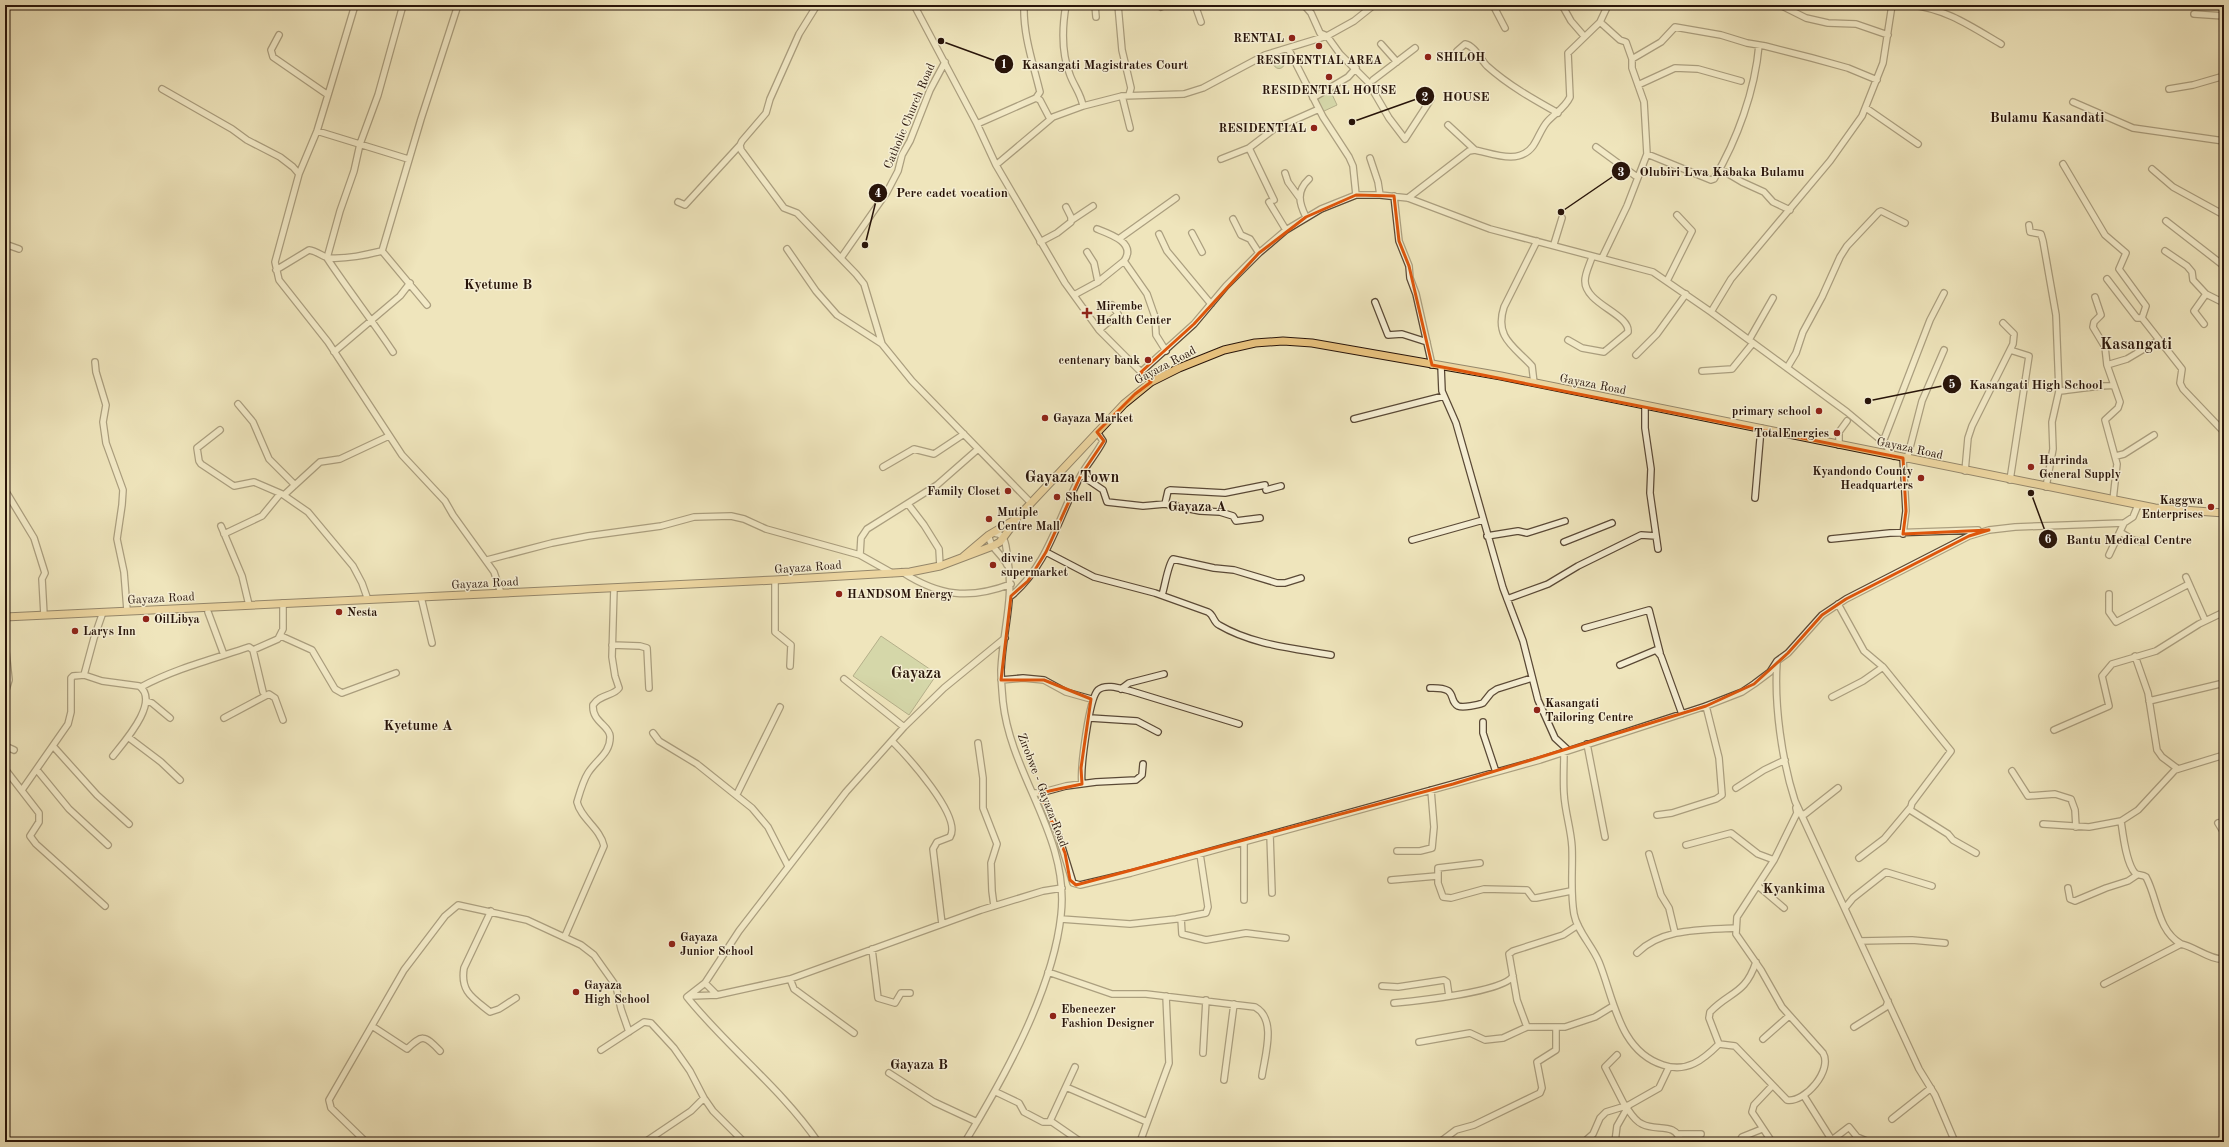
<svg xmlns="http://www.w3.org/2000/svg" width="2229" height="1147" font-family="'Old Standard TT',serif">
	<rect width="100%" height="100%" fill="#efe5bc"/>
	<filter id="stains"><feTurbulence type="fractalNoise" baseFrequency=".005" numOctaves="4"/><feColorMatrix values="0 0 0 0 .2 0 0 0 0 .09 0 0 0 0 .02 0 0 0 .5 -.17"/></filter>
	<radialGradient id="worn" r=".72"><stop offset=".6" stop-color="#630" stop-opacity="0"/><stop offset="1" stop-color="#630" stop-opacity=".3"/></radialGradient>
	<path fill="#b5c593" stroke="#6f6d4e" d="M1273.5 63a5.5 5.5 0 1 1 11 0a5.5 5.5 0 1 1-11 0Z
		M1330,90L1337,105L1322,112L1315,98Z
		M881,636L937,674L909,715L853,676Z"/>
	<g fill="none" stroke-linecap="round" stroke-linejoin="round">
		<defs>
			<path id="minor" d="M817,5L799,34L770,99L766,113L742,141L740,145L741,150L784,208L797,213L856,274L864,284L882,344L912,381L1031,503
				M914,5L977,124L996,165L1065,283L1099,330L1151,382
				M1066,5C1062,28 1061,52 1070,75C1074,86 1081,94 1083,106
				M1095,5L1096,17
				M1118,5L1122,50L1131,88L1129,95
				M1195,5L1201,22
				M1304,5L1311,13L1320,33L1327,36L1340,54L1368,82L1389,118L1405,139L1431,99
				M1493,5L1505,28
				M1562,5L1571,21L1584,36
				M1780,5L1806,18L1828,23L1856,24L1888,35
				M1910,5C1945,8 1972,27 2001,44
				M1161,7L1165,5
				M2194,14L2224,16
				M1600,22L1620,40L1626,42L1632,59V68L1644,102L1647,154L1627,206L1602,258
				M279,35L271,50L273,57L328,95L317,131L299,174
				M1381,44L1397,62
				M1288,48L1323,117L1349,157L1353,166L1356,195
				M1457,51L1465,44C1475,46 1480,59 1487,66C1508,85 1533,99 1558,113
				M1632,59L1661,42L1675,27L1721,35L1747,43L1765,46L1812,58L1848,68L1877,80
				M1373,80L1415,48
				M1638,85L1675,68L1698,69L1741,81
				M162,89L232,129L247,140L280,157L293,167L299,174L275,262L279,280L328,342L402,455L445,501L453,515L494,572L501,593
				M2169,89L2193,85L2224,76
				M328,95L355,5
				M1122,96L1130,128
				M1036,98L1040,100L1050,119
				M1313,98L1348,77L1356,68
				M2073,102L2133,128L2224,141
				M1866,108L1918,144
				M977,124L1036,98L1040,92C1033,63 1023,35 1024,5
				M1448,125L1475,150
				M317,131L408,159
				M1596,147L1637,177
				M1249,148L1274,129L1319,109
				M1647,154L1711,180L1714,179C1737,140 1755,91 1759,45
				M1370,158L1378,182L1380,195
				M1221,159L1249,148L1274,200
				M2063,164L2105,235L2126,253L2119,269L2146,306L2142,318
				M996,165L1053,117L1083,106L1122,96L1184,94L1203,88L1265,55L1327,36L1354,21L1374,5
				M1720,169L1742,182L1764,192L1773,202L1790,210
				M2152,169L2173,187L2224,215
				M1285,173L1288,182L1299,197
				M1394,196L1399,241L1409,266L1410,278L1416,294L1432,365
				M1408,198L1469,151L1475,150C1494,154 1519,165 1533,146C1538,139 1541,129 1547,122C1555,113 1565,108 1570,97L1568,53L1600,22L1608,5
				M678,202L685,205L740,145
				M1269,202L1286,230
				M1306,217C1299,203 1296,191 1309,179
				M1233,219L1241,235L1250,239L1259,253
				M1072,220L1093,206
				M2166,221L2224,266
				M2029,225L2030,232L2041,234L2043,241L2056,315L2059,391L2052,422L2053,449L2046,487
				M1097,229C1110,234 1137,243 1124,261L1147,294L1155,317L1156,335L1166,351
				M1192,233L1202,252
				M1159,234L1167,251L1211,304
				M1120,238L1176,198
				M1040,242L1057,233L1071,222V217L1066,207
				M5,244L19,249
				M1554,244L1562,218
				M787,249L816,291L837,315L882,344
				M2165,251L2187,266L2192,272L2193,280L2206,294L2224,303
				M1087,252L1094,263L1098,282
				M841,258L887,192L898,171L902,155L910,141L930,90L945,62
				M276,270L309,250C317,251 323,257 329,258C348,259 365,255 382,251
				M2107,279L2137,318H2142
				M1667,281L1692,231L1677,215
				M1074,295L1098,282L1124,261
				M2095,297L2101,315L2094,322L2093,327L2105,347L2107,365L2120,402L2118,408L2105,420L2117,464L2113,500
				M1375,302L1388,335L1402,334L1427,342
				M427,305L382,251L421,119L458,5
				M1711,312L1731,279L1830,161L1862,116L1883,63L1892,5
				M2142,318L2182,369L2180,383L2183,389L2224,432
				M2204,324L2194,311L2206,294
				M1099,330L1118,314L1112,305
				M1568,340L1582,348L1604,352L1628,332C1630,314 1585,304 1585,281C1585,273 1590,264 1592,257
				M1749,340L1773,298
				M334,352L400,296L410,283
				M393,352C372,320 348,290 327,258L340,211L354,171L360,144L378,95L403,5
				M1636,355L1657,334L1686,294
				M95,362L96,372L106,405L103,422L106,443L123,490L122,505L117,539L124,572L127,610
				M2107,365L2127,359L2159,340
				M1441,366L1442,391L1456,423L1503,588L1523,641L1538,700L1555,738L1568,750
				M1787,368L1796,353L1803,332L1822,297L1840,257L1847,246L1879,212L1881,211L1905,223
				M1702,371L1732,369L1753,343
				M1141,372L1194,324L1226,286L1259,253L1286,230L1321,209L1356,195H1380L1408,198L1490,229L1653,272L1711,312L1847,412L1883,442L1894,456
				M1534,383L1532,366C1515,347 1494,338 1504,307L1537,241
				M2059,391C2068,390 2110,384 2114,386
				M238,404L253,422L269,459L295,485
				M1645,405V428L1651,469L1650,493L1658,549
				M1354,419L1444,396
				M220,430L197,448L199,461L201,464L234,486L254,482L282,494L308,512L353,566L362,583L368,600
				M1883,442L1930,320L1944,293
				M1839,445V432L1847,421
				M2116,456L2124,454L2154,435
				M1907,459L1922,401L1944,350
				M883,467L914,449L934,454L964,434
				M1965,471L1968,438L1972,426L2013,344L2014,334L2003,323
				M1081,475L1103,490L1107,502L1143,506L1165,504L1200,511L1220,512L1233,516L1236,521L1260,518
				M2010,480L2029,356L2010,350
				M5,490L34,538L45,573L42,579L44,615
				M1266,490L1281,486
				M284,495L320,462L340,459L389,436
				M1755,498L1761,428
				M908,504L924,525L939,549L940,566
				M1165,504L1168,491L1170,490L1225,493L1265,485
				M2224,511V539
				M221,526L242,576L249,605
				M2120,532L2133,540L2143,542
				M224,534L262,516L280,494
				M1903,534L1906,511L1903,458
				M989,536C989,547 1003,555 1007,565
				M1487,536L1518,531L1527,533L1565,521
				M1831,539L1890,533L1978,530
				M1412,540L1483,520
				M1564,542L1612,523
				M1046,552L1094,577L1155,593L1208,612C1214,615 1213,622 1219,625C1253,645 1293,648 1331,655
				M860,555L861,538L867,529L937,485L978,449
				M2109,555L2124,523
				M487,560L552,543L588,536L661,526L694,517L731,516L744,519L766,529L860,555L892,573
				M902,572C939,596 969,600 1011,584
				M2186,577L2205,620
				M775,580V632L791,645L790,666
				M2109,594V612L2116,622L2189,584
				M1162,595C1165,586 1168,564 1173,559L1214,568L1234,570L1277,583H1285L1301,578
				M1011,596C1049,564 1058,517 1081,475C1088,463 1097,453 1103,441L1097,432
				M421,597L432,643
				M1507,599L1548,584L1578,566L1641,535L1656,536
				M1838,604L1864,651L1883,667L1951,751L1912,803L1910,810L1948,834L1953,840L1976,853
				M208,612L224,655
				M1585,628L1649,610L1660,653
				M281,636L312,650L335,689L342,693L396,673
				M5,642L9,680L5,693
				M612,645L640,646L647,648L649,688
				M253,650L263,692
				M2135,656L2148,693L2157,750L2162,757L2178,769
				M1777,662C1774,705 1782,761 1795,801L1919,1069L1935,1095L1955,1142
				M1620,665L1656,650L1661,656L1682,714
				M84,675L94,638L103,612
				M844,679L904,727
				M1001,680L1023,678L1044,680L1066,692L1091,699
				M141,687C174,669 213,659 249,647L253,650L278,639L283,629V603
				M1430,688C1460,687 1447,700 1458,706C1463,708 1478,705 1483,703L1491,693L1497,689L1532,678
				M1121,689L1129,683L1164,674
				M1832,697L1863,681L1883,667
				M146,701L152,703L170,718
				M2149,701L2224,683
				M224,718L269,694L275,698L283,720
				M1090,718L1137,721L1158,732
				M1483,722V733L1496,772
				M2054,730L2109,706L2102,676L2112,664L2156,651L2199,624L2224,612
				M653,733L659,741L697,764L752,808L768,827L788,866
				M128,737L161,762L180,780
				M892,741C906,755 963,817 950,837L937,842L933,849L942,924
				M978,743L983,778V808L997,844L991,863L992,891L994,906
				M1587,744L1605,837
				M5,746L14,750
				M53,746L97,795L129,824
				M1564,751C1564,765 1563,780 1564,794C1565,812 1571,829 1572,847C1573,870 1570,891 1574,914C1577,931 1592,945 1599,962C1614,999 1619,1051 1663,1065C1687,1073 1703,1060 1719,1044
				M5,769L39,813V822L30,836L36,844L105,906
				M37,770L69,809L108,845
				M2012,771L2028,796L2055,794L2071,799L2075,810L2076,827
				M1082,784C1080,770 1089,698 1098,690C1106,683 1122,689 1131,691L1239,724
				M1736,788L1764,770L1785,760
				M22,790L68,724L71,712V678L73,676L84,675L102,681L139,686C161,701 124,742 113,756
				M1033,793H1040L1058,834L1073,883L1080,885L1131,873L1540,760L1706,706L1742,692L1754,684L1770,672L1777,661L1788,653L1822,615L1846,599L1969,536L1989,530L2015,527L2124,523L2133,517L2138,505
				M1040,793L1066,786L1096,782L1136,780L1142,775L1143,764
				M737,794L780,707
				M1800,814H1805L1838,788
				M1657,815L1672,813L1716,799L1722,795L1719,758L1706,706
				M2121,821C2123,835 2126,863 2135,873C2138,876 2142,874 2146,877C2158,899 2157,930 2181,944
				M2218,823L2224,833
				M2043,824L2089,827L2121,821L2138,810L2175,770L2224,755
				M1270,835L1272,893
				M1244,842V900
				M1686,845L1731,833L1758,854L1774,860
				M1397,851H1420L1432,848L1434,827L1431,790
				M1649,854L1661,895L1669,908L1675,933
				M1859,858L1884,839L1910,808
				M1480,863L1438,868V883L1443,897L1451,898L1484,889L1527,890L1533,898H1536L1571,891
				M1391,880L1437,876
				M1758,886L1784,908
				M2068,888L2070,899L2075,901L2106,888L2128,881L2137,875
				M1845,908L1853,898L1886,872L1932,886
				M491,911L464,968C460,992 473,998 490,1012L499,1009L516,998
				M1181,918L1182,934L1206,940L1246,933L1286,938
				M1061,919L1130,924L1176,919L1206,913L1208,907L1200,854
				M565,936L604,846C600,828 581,819 577,802C580,792 583,781 588,773C596,760 611,753 610,736C609,725 592,722 593,705C600,694 614,696 619,688L615,676L612,657L614,588
				M1860,941L1912,940L1945,943
				M872,949L878,998L895,1003L901,993H910
				M1637,953C1662,928 1701,930 1735,928
				M1048,972L1112,994H1146L1255,1007C1277,1019 1265,1055 1262,1076
				M790,979L794,989L854,1033
				M705,983L717,995
				M2104,984L2181,944C2195,947 2212,961 2224,959
				M1382,986L1398,987L1444,980L1447,982L1449,996
				M691,996L717,995L790,979L981,910L1043,891L1062,888
				M687,997L705,983L739,931L846,792L904,727L944,688L1005,638
				M687,997C727,1047 781,1088 818,1142
				M1394,1003C1415,1001 1504,992 1513,976
				M372,1026L407,1049C422,1035 424,1034 440,1051
				M1527,1027L1517,1000L1509,954L1513,951L1563,935L1578,925
				M1854,1027L1886,1007L1888,1001
				M1763,1039L1789,1016
				M1419,1042L1470,1033L1485,1040L1503,1038L1527,1027H1565L1595,1017L1613,1006
				M1719,1044L1735,1046L1787,1100C1805,1103 1833,1070 1823,1053L1782,1007L1761,970L1736,934L1737,917L1774,860L1797,813L1796,808
				M1719,1044L1709,1018L1710,1012C1730,991 1745,995 1756,962
				M601,1050L644,1022L651,1023L674,1048L690,1071L704,1098L713,1111L744,1142
				M1203,1053L1206,1000
				M1617,1055L1605,1067L1625,1106
				M889,1073L934,1102L977,1122
				M1224,1080L1234,1004
				M1066,1087L1147,1122
				M996,1092L1019,1103L1024,1112L1043,1122H1052L1081,1142
				M1804,1096L1833,1142
				M1627,1108C1631,1114 1635,1121 1642,1124C1657,1132 1675,1121 1681,1142
				M1892,1119L1931,1088
				M1050,1121L1075,1067
				M1678,1134H1701
				M1832,1140L1849,1127L1857,1137L1869,1142
				M366,1142L331,1108L329,1100L404,970L445,916L458,905L527,920L581,945L594,955L616,986L621,1009L629,1032
				M645,1142L691,1111L704,1098
				M965,1142C1004,1078 1053,990 1061,915C1070,837 1011,776 1003,702C1002,691 1001,680 1001,670C1003,627 1015,599 1007,554C1006,547 1006,539 999,534L993,533
				M1140,1142L1169,1063L1166,996
				M1440,1142L1456,1130L1474,1125L1540,1093L1542,1088L1537,1062L1556,1050V1028
				M1584,1142L1593,1134L1600,1118L1606,1112L1629,1105L1659,1088L1669,1067
				M1615,1142L1617,1126L1629,1105
				M1739,1142L1742,1137L1762,1129
				M1772,1142L1752,1112L1754,1105L1772,1086"/>
			<path id="major" d="M963,557L989,535L1016,519L1124,404L1151,382L1179,368L1224,350L1255,343L1283,341L1312,343L1501,376L2155,508L2224,513
				M5,617L775,580L910,572L940,566L993,546L1000,542L1014,523"/>
		</defs>
		<use href="#minor" stroke="#5a4936" stroke-width="8"/>
		<use href="#major" stroke="#29150a" stroke-width="9"/>
		<use href="#minor" stroke="#f5eed3" stroke-width="5.5"/>
		<use href="#major" stroke="#e8c27e" stroke-width="7"/>
	</g>
	<path d="M0 0H2229V1147H0ZM1356,195L1394,196L1399,241L1409,266L1432,365L1903,458L1906,511L1903,534L1989,530L1969,536L1846,599L1822,615L1788,653L1754,684L1706,706L1453,784L1076,885L1070,880L1065,853L1040,793L1082,784L1081,768L1091,699L1044,680H1001L1011,596L1028,581L1046,552L1081,475L1104,441L1097,432L1135,394L1151,382L1141,372L1194,324L1259,253L1306,217Z" fill="#efe5bc" fill-opacity=".55" fill-rule="evenodd"/>
	<path fill="none" stroke="#de560c" stroke-width="3" stroke-linejoin="round" d="M1356,195L1394,196L1399,241L1409,266L1432,365L1903,458L1906,511L1903,534L1989,530L1969,536L1846,599L1822,615L1788,653L1754,684L1706,706L1453,784L1076,885L1070,880L1065,853L1040,793L1082,784L1081,768L1091,699L1044,680H1001L1011,596L1028,581L1046,552L1081,475L1104,441L1097,432L1135,394L1151,382L1141,372L1194,324L1259,253L1306,217Z"/>
	<g fill="#8f2418" stroke="#f5eed3" stroke-width="1.5">
		<circle cx="1292" cy="38" r="4"/>
		<circle cx="1319" cy="46" r="4"/>
		<circle cx="1428" cy="57" r="4"/>
		<circle cx="1329" cy="77" r="4"/>
		<circle cx="1314" cy="128" r="4"/>
		<path d="M1085 307h4v4h4v4h-4v4h-4v-4h-4v-4h4z"/>
		<circle cx="1148" cy="360" r="4"/>
		<circle cx="1819" cy="411" r="4"/>
		<circle cx="1045" cy="418" r="4"/>
		<circle cx="1837" cy="433" r="4"/>
		<circle cx="2031" cy="467" r="4"/>
		<circle cx="1921" cy="478" r="4"/>
		<circle cx="1008" cy="491" r="4"/>
		<circle cx="1057" cy="497" r="4"/>
		<circle cx="2211" cy="507" r="4"/>
		<circle cx="989" cy="519" r="4"/>
		<circle cx="993" cy="565" r="4"/>
		<circle cx="839" cy="594" r="4"/>
		<circle cx="339" cy="612" r="4"/>
		<circle cx="146" cy="619" r="4"/>
		<circle cx="75" cy="631" r="4"/>
		<circle cx="1537" cy="710" r="4"/>
		<circle cx="672" cy="944" r="4"/>
		<circle cx="576" cy="992" r="4"/>
		<circle cx="1053" cy="1016" r="4"/>
	</g>
	<g text-anchor="middle" stroke-width="3" stroke-linejoin="round" paint-order="stroke">
		<g font-size="12" font-weight="bold" fill="#29150a" stroke="#f5eed3" text-anchor="start">
			<text x="1284" y="42" text-anchor="end">RENTAL</text>
			<text x="1436" y="61">SHILOH</text>
			<text x="1319" y="64" text-anchor="middle">RESIDENTIAL AREA</text>
			<text x="1329" y="94" text-anchor="middle">RESIDENTIAL HOUSE</text>
			<text x="1306" y="132" text-anchor="end">RESIDENTIAL</text>
			<text x="1096" y="310">Mirembe<tspan x="1096" dy="14">Health Center</tspan></text>
			<text x="1140" y="364" text-anchor="end">centenary bank</text>
			<text x="1811" y="415" text-anchor="end">primary school</text>
			<text x="1053" y="422">Gayaza Market</text>
			<text x="1829" y="437" text-anchor="end">TotalEnergies</text>
			<text x="2039" y="464">Harrinda<tspan x="2039" dy="14">General Supply</tspan></text>
			<text x="1913" y="475" text-anchor="end">Kyandondo County<tspan x="1913" dy="14">Headquarters</tspan></text>
			<text x="1000" y="495" text-anchor="end">Family Closet</text>
			<text x="1065" y="501">Shell</text>
			<text x="2203" y="504" text-anchor="end">Kaggwa<tspan x="2203" dy="14">Enterprises</tspan></text>
			<text x="997" y="516">Mutiple<tspan x="997" dy="14">Centre Mall</tspan></text>
			<text x="1001" y="562">divine<tspan x="1001" dy="14">supermarket</tspan></text>
			<text x="847" y="598">HANDSOM Energy</text>
			<text x="347" y="616">Nesta</text>
			<text x="154" y="623">OilLibya</text>
			<text x="83" y="635">Larys Inn</text>
			<text x="1545" y="707">Kasangati<tspan x="1545" dy="14">Tailoring Centre</tspan></text>
			<text x="680" y="941">Gayaza<tspan x="680" dy="14">Junior School</tspan></text>
			<text x="584" y="989">Gayaza<tspan x="584" dy="14">High School</tspan></text>
			<text x="1061" y="1013">Ebeneezer<tspan x="1061" dy="14">Fashion Designer</tspan></text>
		</g>
		<g font-size="12" fill="#29150a" stroke="#f5eed3">
			<text transform="translate(909 116) rotate(-67)" y="4">Catholic Church Road</text>
			<text transform="translate(1165 365) rotate(-28)" y="4">Gayaza Road</text>
			<text transform="translate(1593 384) rotate(11)" y="4">Gayaza Road</text>
			<text transform="translate(1910 448) rotate(12)" y="4">Gayaza Road</text>
			<text transform="translate(808 567) rotate(-4)" y="4">Gayaza Road</text>
			<text transform="translate(485 583) rotate(-3)" y="4">Gayaza Road</text>
			<text transform="translate(161 598) rotate(-3)" y="4">Gayaza Road</text>
			<text transform="translate(1043 790) rotate(69)" y="4">Zirobwe - Gayaza Road</text>
		</g>
		<g font-size="14" font-weight="bold" fill="#29150a" stroke="#f5eed3">
			<text x="2047" y="122">Bulamu Kasandati</text>
			<text x="498" y="289">Kyetume B</text>
			<text x="1197" y="511">Gayaza A</text>
			<text x="418" y="730">Kyetume A</text>
			<text x="1794" y="893">Kyankima</text>
			<text x="919" y="1069">Gayaza B</text>
		</g>
		<g font-size="16" font-weight="bold" fill="#29150a" stroke="#f5eed3">
			<text x="2136" y="349">Kasangati</text>
			<text x="1072" y="482">Gayaza Town</text>
			<text x="916" y="678">Gayaza</text>
		</g>
	</g>
	<path fill="none" stroke="#29150a" stroke-width="1.5" d="M941 41L1004 64M1352 122L1425 96M1561 212L1621 171M865 245L878 193M1868 401L1952 384M2031 493L2048 539"/>
	<g fill="#29150a" stroke="#f5eed3" stroke-width="1.5">
		<circle cx="941" cy="41" r="4"/>
		<circle cx="1352" cy="122" r="4"/>
		<circle cx="1561" cy="212" r="4"/>
		<circle cx="865" cy="245" r="4"/>
		<circle cx="1868" cy="401" r="4"/>
		<circle cx="2031" cy="493" r="4"/>
		<circle cx="1004" cy="64" r="10"/>
		<circle cx="1425" cy="96" r="10"/>
		<circle cx="1621" cy="171" r="10"/>
		<circle cx="878" cy="193" r="10"/>
		<circle cx="1952" cy="384" r="10"/>
		<circle cx="2048" cy="539" r="10"/>
	</g>
	<g font-size="12" text-anchor="middle" font-weight="bold" fill="#fff">
		<text x="1004" y="68">1</text>
		<text x="1425" y="101">2</text>
		<text x="1621" y="176">3</text>
		<text x="878" y="197">4</text>
		<text x="1952" y="388">5</text>
		<text x="2048" y="543">6</text>
	</g>
	<g font-size="13" text-anchor="middle" font-weight="bold" fill="#29150a" stroke="#f5eed3" stroke-width="3" stroke-linejoin="round" paint-order="stroke">
		<text x="1105" y="69">Kasangati Magistrates Court</text>
		<text x="1466" y="101">HOUSE</text>
		<text x="1722" y="176">Olubiri Lwa Kabaka Bulamu</text>
		<text x="952" y="197">Pere cadet vocation</text>
		<text x="2036" y="389">Kasangati High School</text>
		<text x="2129" y="544">Bantu Medical Centre</text>
	</g>
	<rect width="2229" height="1147" fill="none" stroke="#efe5bc" stroke-width="20"/>
	<rect x="6" y="6" width="2217" height="1135" fill="none" stroke="#29150a" stroke-width="2"/>
	<rect x="10" y="10" width="2209" height="1127" fill="none" stroke="#29150a"/>
	<rect width="100%" height="100%" filter="url(#stains)"/>
	<rect width="100%" height="100%" fill="url(#worn)"/>
</svg>
